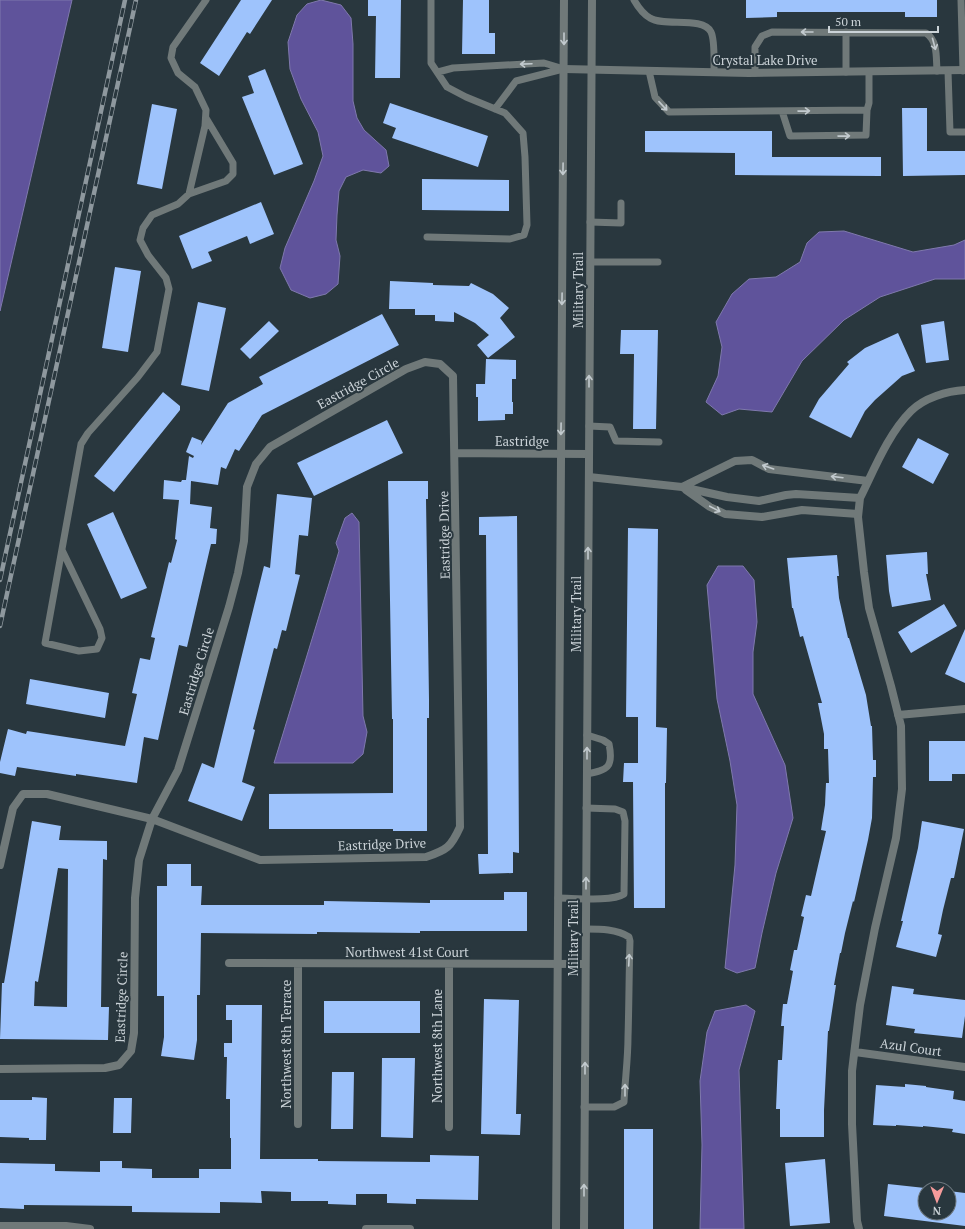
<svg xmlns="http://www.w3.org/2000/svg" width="965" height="1229" font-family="'PT Serif',serif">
	<rect width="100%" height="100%" fill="#29373e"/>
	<path fill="#5f539b" stroke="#7f79ad" d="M0,0H72L0,311Z
		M321,0L341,5L351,18L353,44V101L357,118L364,130L386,150L389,166L381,173L363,170L346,177L339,191L337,215L336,240L340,256L338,284L326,294L310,298L291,290L280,268L285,248L314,181L323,156L318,132L301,99L290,69L288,42L297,15L307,4Z
		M844,231L913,252L954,245L965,240V279H935L880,297L844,320L802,361L772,412L739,409L722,415L706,402L718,376L722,347L716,322L732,294L749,279L776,277L800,262L807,243L819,232Z
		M352,513L359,522L363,716L367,732L363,754L353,763H274L339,551L336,543L345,518Z
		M718,566H743L754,580L757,622L753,652V694L785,765L793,818L776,873L762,933L755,968L737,973L725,968L735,865L737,805L730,761L717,699L707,585Z
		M746,1005L755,1011L739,1070L744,1229H700L702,1145L700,1081L707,1032L715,1011Z"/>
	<path fill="#9ec3fc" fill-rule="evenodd" d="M241,0H272L250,34L247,32L219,76L200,63Z
		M368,0H401L400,78H375L376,16H368Z
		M463,0H489V33H495V54H462Z
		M746,0H937V17H905V12H777V17L746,18Z
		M265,69L303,164L274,175L242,97L254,93L248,76Z
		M390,103L488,136L478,167L392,138L396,128L383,123Z
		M152,104L177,109L162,189L137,184Z
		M902,108H927V151H965V175L903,176Z
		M645,131H772V157H881V176L735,175V153L645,152Z
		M422,179L509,180V211L422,210Z
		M261,202L274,234L250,244L247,236L208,252L212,261L192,269L179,236Z
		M115,267L141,271L128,352L102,348Z
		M390,281L433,283V285L469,286L471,283L493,294L509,308L500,318L515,337L488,358L477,345L489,335L475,323L454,312V322L435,321V315H415V309H389Z
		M198,302L226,308L209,391L181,385Z
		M382,314L399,345L262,415L239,451L235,449L226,469L221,467L218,485L191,481L190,504L212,507L210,528L217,529L216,544H211L187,647L179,645L158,740L144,737L137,783L76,774V776L17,767L15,776L0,773V762L8,729L26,734L27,731L125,746L137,694L132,693L140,658L150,660L155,638L151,637L169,562L171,563L177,540L175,539L179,500L163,499L164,480L181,482L182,480H186L189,456L193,458L194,456L186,452L192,437L202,441L201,445L228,403L263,384L259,377Z
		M269,321L279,331L250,359L240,349Z
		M944,321L949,360L926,363L921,325Z
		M621,330H658L656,429H633L634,354H620Z
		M898,333L915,371L902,376L875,400L865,411L851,438L809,417L819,399L849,364L847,362L865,348Z
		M486,359L516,360V379H512V402H513V414H505V420L478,421V397H476V384H485Z
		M163,392L180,406V410L114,492L94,476Z
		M387,420L403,453L314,496L297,463Z
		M918,438L949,454L933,484L902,467Z
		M388,481H428V499H426L429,699V718H427V831H393V829H269V794L393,793V719H392Z
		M277,494L312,498L308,536L299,535L295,574L300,575L286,631L282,630L277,649L274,648L253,729L255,730L242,782L255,787L242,821L188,801L202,763L214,768L264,566L270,568Z
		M113,512L147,588L121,599L87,524Z
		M517,516L519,853L513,852V873L479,874L478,854H488L486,535H479V517Z
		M628,528L658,529L656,727L667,728L666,783H665V908H634L633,782H623L624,763H638V717H626Z
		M927,552L928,574H926L931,600L892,607L889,591L886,555Z
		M837,555L839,576H837L839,598L848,638H849L866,695L871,726H872L873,760H876V777H873L872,818L868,840L854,902L853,901L845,933L841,953H840L834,985H836L829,1031H828L824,1110V1137H780V1109H776L778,1060H782L784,1026H781L783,1004H787L793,971L790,970L794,950H797L804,917L801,916L806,895L811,896L826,831L821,830L825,805L826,783H829L828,749H824V734L818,703H822L803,636L800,637L793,608H792L787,558Z
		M944,604L957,626L911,653L898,632Z
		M965,629V683L945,674Z
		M30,679L109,693L105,718L26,704Z
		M929,741H965V774H952V781H929Z
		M32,821L61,826L59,840L107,841V860L103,859L101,1007H109L108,1040L0,1039L2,983H4ZM58,868L68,869L67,1007L34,1006L35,981L38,982Z
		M922,821L964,829L954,878H951L943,910L938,934L942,935L936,957L896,947L903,921H901L918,848Z
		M167,864H191V886H202L201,905H324V901L430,903V900H504V892H527V931H420V933L317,932V934L201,933L200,995H197V1040L194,1060L161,1056L164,1037V996H157V886H167Z
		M892,986L914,989L913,994L965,1000V1016L962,1038L914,1033L915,1029L886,1025Z
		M484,999L519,1000L516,1114H521L520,1135L481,1134Z
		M324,1001H420V1033H324Z
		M226,1005H262L260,1159H318V1161L430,1162V1155L479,1156L478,1200L416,1199V1204L387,1203V1194H356V1205L328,1204V1201H291V1192L261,1191L262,1203L220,1202V1213L132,1212V1206L24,1205V1209L0,1208V1163L55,1164V1171L100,1172V1161H122V1168L152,1169V1178H199V1169H231V1138H230V1099H226L227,1057H224V1043H232V1020H226Z
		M382,1058H415L413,1138L381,1137Z
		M332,1072H354L353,1129H331Z
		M905,1084L926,1086V1087L954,1091L953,1099L965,1101V1134L952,1132L953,1129L923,1126V1127L896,1125V1126L873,1125L876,1085L905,1087Z
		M32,1097L47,1098L46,1140H29V1138L0,1137V1100H32Z
		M114,1098H132L131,1133H113Z
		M624,1129H653V1229H624Z
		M825,1159L830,1223L790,1226L785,1163Z
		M888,1184L925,1188V1213H949V1191L965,1193V1226L884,1216Z"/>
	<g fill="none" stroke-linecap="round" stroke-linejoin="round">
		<path stroke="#707979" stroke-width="7" d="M634,0C638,7 643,14 650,18C664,27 703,16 711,32C715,40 714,63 714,72
			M961,0L963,71
			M846,32V72
			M649,71L655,97L669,112L867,110L869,103V72
			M948,71L950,132H965
			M438,72L453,68L544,63L564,69
			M755,73V47L762,36L772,32L926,33C938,41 936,57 937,71
			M495,109L516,81L563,69
			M782,111L790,136L866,135L867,110
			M189,194L226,181L233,174V163L206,118
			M590,222L621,223V203
			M427,237L510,239L524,235L527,225L525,157L523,133L505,113L466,97L447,87L431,63V0
			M590,262H658
			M589,426L610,427L616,441L659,442
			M62,550L100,629L102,638L97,649L79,651L45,643L81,444L88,433L138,377L157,352L169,289L166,278L148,255L140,240L143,228L152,215L178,204L189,194L205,126L206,110L195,87L178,73L171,58L173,47L206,0
			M587,774C607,770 614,768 609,744L603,740L587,735
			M558,898C574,898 612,902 624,894L625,821L623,812L615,809L586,808
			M584,1107H614L624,1102C625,1080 628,1059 628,1037C629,1005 629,973 630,941L629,937C617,929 600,929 586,929"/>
		<path stroke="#707979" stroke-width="8" d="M564,69L749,73L965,70
			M455,453L589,454
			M589,477L682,487L727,497L759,501L786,495L796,494L860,498C874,470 888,434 911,411C924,398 947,391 965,390
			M682,487L735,461L752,460L769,469L868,481
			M686,490L710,507L725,514L762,517L802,510L858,514
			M898,715L965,709
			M0,865L13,808L23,794H47L152,819L260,860L426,857C447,850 451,847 460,827L453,376L440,364L425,362L406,369L270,447L256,464L247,487L244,541L238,573L229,607L178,770L152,819L139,860L135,898L134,1033L131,1051L119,1065L105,1068L0,1069
			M229,963L585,964
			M449,964V1127
			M855,1052L965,1067
			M298,1124V964
			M0,1226H66L90,1229
			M366,1229H410
			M859,1229L857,1221L852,1124V1071L860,1005L875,928L896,838L902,789L901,726L891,686L869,608L864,572L858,517L860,498"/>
		<path stroke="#707979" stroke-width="8" d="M556,1229L564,0
			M584,1229L592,0"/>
		<defs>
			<path id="rail" d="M0,580L125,0
				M0,626L136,0"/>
		</defs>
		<use href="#rail" stroke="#8e989e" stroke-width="4.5"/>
		<use href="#rail" stroke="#29373e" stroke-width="3" stroke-dasharray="9" stroke-linecap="butt"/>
	</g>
	<defs><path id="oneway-shaft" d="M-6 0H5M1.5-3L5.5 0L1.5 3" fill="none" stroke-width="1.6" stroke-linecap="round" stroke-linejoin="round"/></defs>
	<g stroke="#c2cace">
		<use href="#oneway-shaft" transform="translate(807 32) rotate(180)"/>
		<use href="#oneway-shaft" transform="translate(564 39) rotate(90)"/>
		<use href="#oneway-shaft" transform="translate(934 44) rotate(75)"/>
		<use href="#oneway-shaft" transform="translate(526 64) rotate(178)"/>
		<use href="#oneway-shaft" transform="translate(663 106) rotate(47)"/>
		<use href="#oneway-shaft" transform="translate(804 111) rotate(-1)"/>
		<use href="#oneway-shaft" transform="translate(844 136) rotate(-1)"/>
		<use href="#oneway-shaft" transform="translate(563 169) rotate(91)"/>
		<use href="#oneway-shaft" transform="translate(562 299) rotate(91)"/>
		<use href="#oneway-shaft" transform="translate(589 381) rotate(-90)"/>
		<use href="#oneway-shaft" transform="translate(561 429) rotate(91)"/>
		<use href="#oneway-shaft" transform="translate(768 467) rotate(-161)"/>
		<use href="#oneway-shaft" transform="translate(837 477) rotate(-173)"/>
		<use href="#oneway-shaft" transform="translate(715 509) rotate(28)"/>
		<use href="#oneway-shaft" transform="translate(588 553) rotate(-90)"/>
		<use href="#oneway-shaft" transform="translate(587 753) rotate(-90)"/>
		<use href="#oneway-shaft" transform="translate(586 883) rotate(-90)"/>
		<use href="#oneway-shaft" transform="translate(629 960) rotate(-87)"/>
		<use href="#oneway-shaft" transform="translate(585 1068) rotate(-90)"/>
		<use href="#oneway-shaft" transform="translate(625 1090) rotate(-90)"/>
		<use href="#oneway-shaft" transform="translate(584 1190) rotate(-90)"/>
	</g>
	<g text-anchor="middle" stroke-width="4" stroke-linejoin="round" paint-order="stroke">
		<g font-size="13" fill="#cbd3d8" stroke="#29373e">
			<text x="765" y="65">Crystal Lake Drive</text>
			<text transform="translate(578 290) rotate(-90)" y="5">Military Trail</text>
			<text transform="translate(358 383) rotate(-29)" y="5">Eastridge Circle</text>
			<text x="522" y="446">Eastridge</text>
			<text transform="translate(444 535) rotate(-91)" y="5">Eastridge Drive</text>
			<text transform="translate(576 614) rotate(-90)" y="5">Military Trail</text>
			<text transform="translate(196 671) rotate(-73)" y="5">Eastridge Circle</text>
			<text transform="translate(382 844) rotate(-2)" y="5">Eastridge Drive</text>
			<text transform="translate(573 938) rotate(-90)" y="5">Military Trail</text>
			<text x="407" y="957">Northwest 41st Court</text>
			<text transform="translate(121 997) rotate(-88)" y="5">Eastridge Circle</text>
			<text transform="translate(286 1044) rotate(-90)" y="5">Northwest 8th Terrace</text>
			<text transform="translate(437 1046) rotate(-90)" y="5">Northwest 8th Lane</text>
			<text transform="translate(911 1047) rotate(8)" y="5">Azul Court</text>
		</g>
	</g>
	<g transform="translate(937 1201) rotate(181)"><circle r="19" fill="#29373e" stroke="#6a757c"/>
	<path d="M0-3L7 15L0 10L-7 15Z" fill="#f59b9b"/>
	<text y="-6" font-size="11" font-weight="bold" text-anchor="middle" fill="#cbd3d8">N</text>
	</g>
	<path d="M829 26v6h109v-6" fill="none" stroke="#cbd3d8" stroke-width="2"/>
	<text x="835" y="26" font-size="12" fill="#cbd3d8" stroke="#29373e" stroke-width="3" paint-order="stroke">50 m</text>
</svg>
